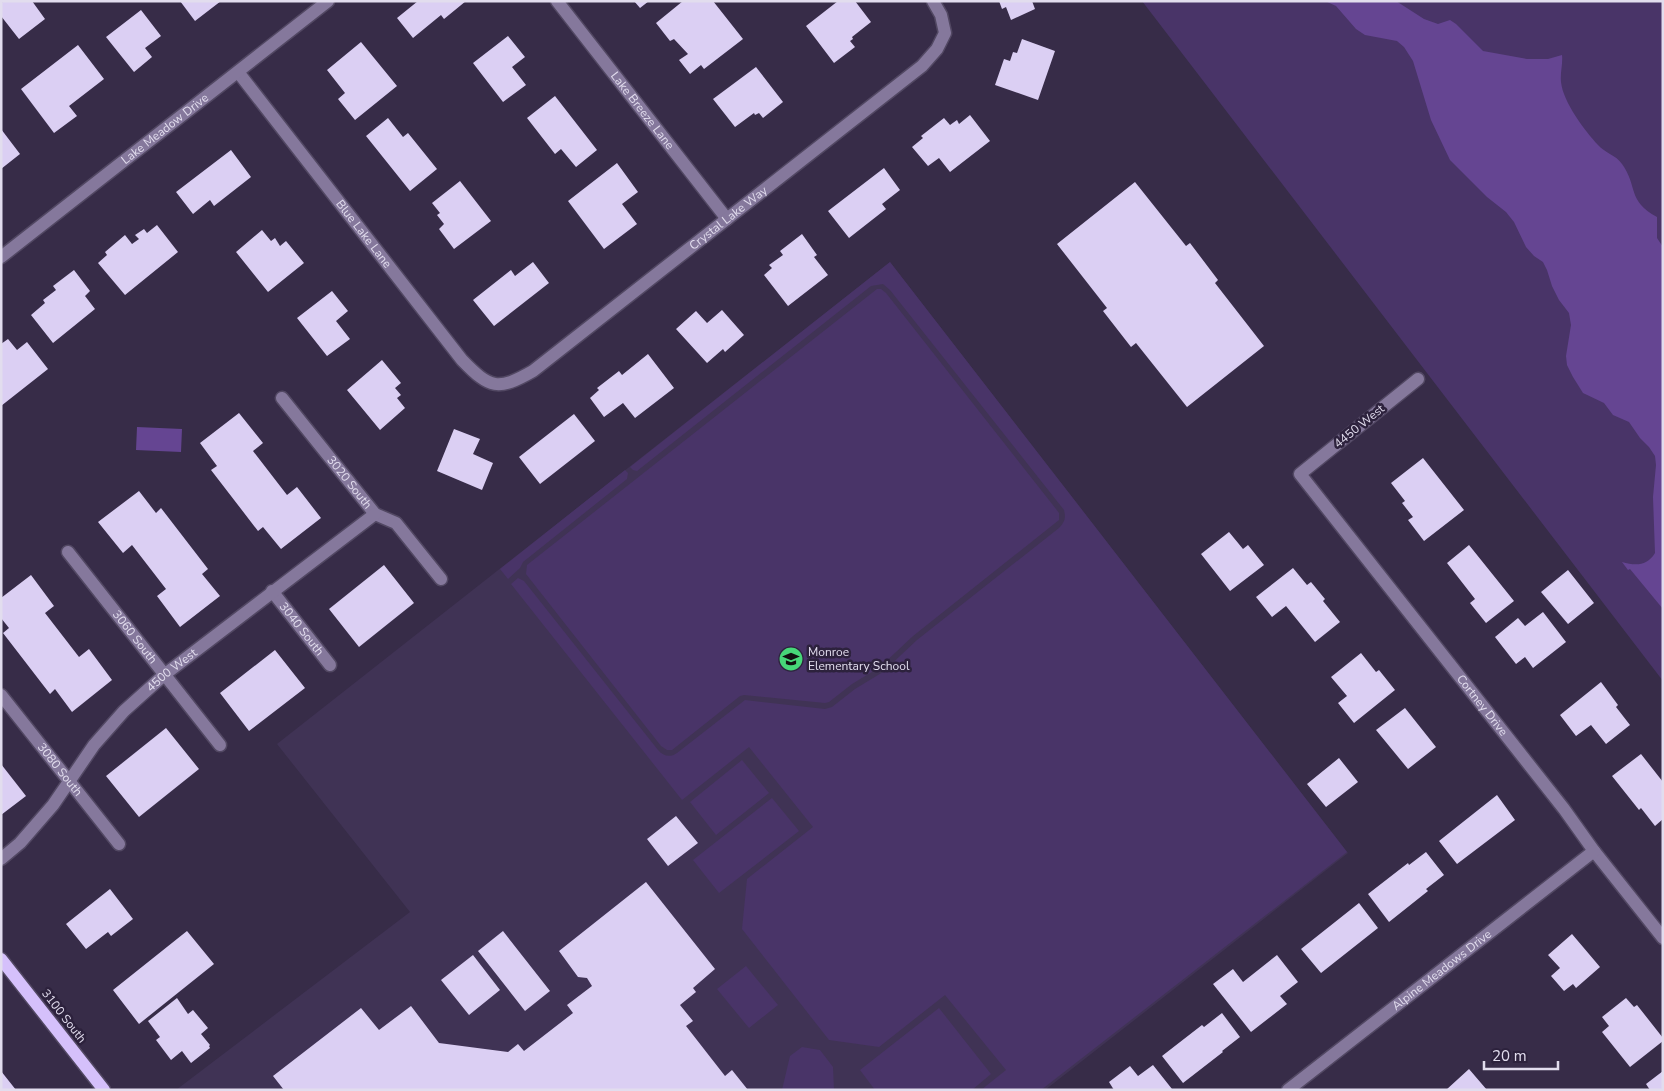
<svg xmlns="http://www.w3.org/2000/svg" width="1664" height="1091" font-family="'Nunito Sans',sans-serif">
	<rect width="100%" height="100%" fill="#372c48"/>
	<path fill="#403355" d="M890,262L1348,853L1045,1090H176L410,912L277,744Z"/>
	<path fill="#493468" d="M1142,1H1663V681Z
		M890,262L1347,852L1041,1090H981L1006,1070L945,995L879,1047L829,1040L742,929L747,879L813,827L749,747L682,800L511,584L518,578L524,581L658,750C663,756 670,758 677,753L745,700L825,709L832,707L855,689L883,672L917,640L1059,528C1065,522 1066,518 1064,510L890,290L883,284L871,286L637,471L633,470L630,467Z
		M877,289H881L886,293L1056,509L1059,513V520L913,636L880,667L852,684L829,702L825,703L744,695L740,696L672,750H667L661,746L526,574L527,565Z
		M625,470L628,473L627,479L523,562L520,568L508,579L500,569Z
		M742,760L769,793L716,835L690,802Z
		M772,798L799,831L719,893L693,860Z
		M746,966L778,1005L749,1028L717,989Z
		M939,1008L991,1074L972,1090H875L860,1070Z
		M802,1047L820,1050L833,1067L834,1090H782L790,1056Z"/>
	<path fill="#654592" d="M1325,1H1396L1424,19L1438,24L1450,20L1456,24L1483,51L1527,59H1548L1562,55C1563,64 1560,73 1561,82C1563,102 1585,131 1598,145C1605,153 1616,155 1622,164C1638,186 1627,201 1657,217V238L1663,247V609L1630,569L1628,570L1622,562C1636,566 1647,566 1655,553L1653,497L1656,465L1655,456L1649,447L1640,438L1629,422L1613,415L1604,403L1583,393L1573,377L1567,365L1566,356L1571,325L1569,313L1559,300L1552,286L1547,270L1543,262L1534,256L1526,247L1514,222L1506,212L1487,197L1450,160L1431,120L1413,61L1404,47L1397,41L1365,35L1356,29L1336,6Z
		M137,427L182,429L181,452L136,450Z"/>
	<path fill="#dbcff3" d="M4,1H32L45,19L19,39L1,16V3Z
		M180,1H221L195,21Z
		M418,1H466L444,19L441,15L413,38L397,18Z
		M634,1H649L640,8Z
		M683,1H713L743,39L704,69L701,65L690,74L679,60L688,54L674,39L670,41L656,23Z
		M838,1H855L871,22L852,37L853,39L850,41L855,47L834,63L806,26Z
		M999,1H1032L1035,9L1011,20L1006,7L1002,9Z
		M141,10L161,36L145,48L152,57L134,72L106,37Z
		M508,36L525,57L512,67L526,85L503,102L473,63Z
		M1022,39L1055,51L1038,100L995,85L1004,59L1010,61L1013,52L1017,53Z
		M361,42L397,86L355,120L338,99L345,93L327,70Z
		M78,45L104,79L69,106L77,116L54,133L21,89Z
		M756,67L783,102L763,118L759,113L755,115L754,113L735,127L713,99Z
		M555,96L597,150L576,167L561,149L555,154L527,118Z
		M970,115L990,141L950,172L939,158L928,166L912,147L923,138L921,136L944,118L950,125L957,120L959,124Z
		M388,118L403,137L408,133L437,169L410,191L366,136Z
		M1,129L20,154L1,169Z
		M231,150L251,177L214,206L210,200L193,214L176,192Z
		M617,163L638,192L622,204L637,224L604,249L568,201Z
		M884,168L900,190L882,204L886,209L849,238L828,211Z
		M460,181L491,221L454,249L439,229L444,224L437,215L440,213L432,203Z
		M1135,182L1186,246L1190,243L1218,280L1215,283L1264,346L1187,407L1136,343L1131,347L1103,311L1107,308L1057,244Z
		M157,225L178,252L125,295L98,263L107,255L105,252L125,235L132,244L139,239L135,235L144,229L147,233Z
		M262,230L271,241L275,238L280,246L286,241L304,263L268,292L236,252Z
		M802,234L817,255L814,257L828,275L788,306L764,275L772,268L769,265L783,255L780,251Z
		M533,262L549,283L494,326L473,300L511,270L515,276Z
		M74,270L90,291L85,296L95,309L53,343L31,315L45,303L43,300L56,290L53,286Z
		M332,291L348,311L336,321L350,339L327,356L297,318Z
		M722,310L744,335L725,352L723,349L707,363L676,329L696,311L707,323Z
		M8,339L17,350L27,342L48,369L1,406V344Z
		M648,354L674,388L635,418L623,403L604,417L590,398L599,390L597,388L619,371L622,375Z
		M382,360L401,383L395,388L401,395L397,398L405,408L380,430L347,390Z
		M239,413L263,443L253,451L287,495L297,487L321,518L281,549L263,527L258,531L211,470L217,466L200,443Z
		M574,414L595,441L540,484L519,457Z
		M454,429L480,439L473,454L493,463L482,490L437,471Z
		M1423,458L1464,510L1424,541L1408,520L1413,517L1402,503L1405,501L1391,483Z
		M139,491L156,513L161,508L208,569L202,574L220,596L180,627L157,596L166,589L132,545L123,553L98,522Z
		M1229,532L1243,549L1248,545L1264,565L1230,591L1201,554Z
		M1469,545L1514,601L1486,623L1470,603L1475,599L1447,563Z
		M384,565L414,603L359,647L329,609Z
		M1293,568L1307,585L1311,582L1325,599L1323,601L1340,622L1315,642L1286,606L1272,617L1256,597Z
		M1568,570L1594,603L1568,624L1541,592Z
		M31,575L54,606L45,613L79,657L89,649L112,680L72,712L55,689L50,694L3,633L9,628L1,618V598Z
		M1543,612L1566,642L1533,668L1525,657L1516,664L1495,637L1518,618L1525,626Z
		M275,650L305,688L249,731L220,693Z
		M1361,653L1376,672L1379,670L1395,690L1354,723L1338,703L1347,696L1331,677Z
		M1601,682L1618,705L1616,707L1630,725L1606,744L1591,725L1576,736L1560,715Z
		M1405,708L1436,747L1408,769L1376,730Z
		M166,728L199,769L139,817L106,776Z
		M1641,754L1663,782V819L1655,826L1641,808L1639,810L1612,776Z
		M1339,758L1358,782L1326,807L1307,784Z
		M1,764L26,796L1,815Z
		M1497,795L1515,820L1457,864L1439,841Z
		M676,816L698,843L668,866L647,839Z
		M1426,852L1444,875L1426,889L1428,891L1389,922L1368,894L1408,863L1409,865Z
		M646,882L715,969L693,988L696,992L680,1005L693,1021L686,1026L725,1076L732,1070L748,1090H284L273,1076L361,1008L379,1030L411,1006L439,1043L508,1052L518,1044L524,1051L573,1013L567,1005L592,986L587,978L578,977L559,951Z
		M110,889L133,919L111,936L108,932L86,949L66,924Z
		M1359,903L1378,928L1321,973L1301,949Z
		M187,931L214,964L139,1024L113,990Z
		M503,931L550,991L525,1011L478,951Z
		M1572,934L1600,967L1576,988L1573,984L1564,991L1551,976L1560,968L1548,955Z
		M473,955L500,990L469,1015L441,980Z
		M1277,955L1298,982L1280,996L1287,1004L1251,1032L1213,984L1233,969L1243,982Z
		M177,998L188,1014L193,1010L208,1028L201,1034L210,1045L209,1046L210,1048L191,1063L182,1051L171,1060L156,1040L160,1037L148,1021Z
		M1626,998L1634,1007L1637,1005L1663,1038V1041L1630,1067L1602,1032L1609,1026L1602,1017Z
		M1222,1013L1240,1037L1222,1051L1223,1052L1183,1083L1162,1056L1202,1025L1204,1027Z
		M1153,1065L1172,1089L1171,1090H1114L1109,1082L1130,1066L1138,1076Z
		M1469,1069L1487,1090H1446Z
		M1,1071L16,1090H1Z
		M1663,1071V1090H1650L1646,1084Z"/>
	<g fill="none" stroke-linecap="round" stroke-linejoin="round">
		<defs>
			<g id="minor">
				<path id="s1" d="M557,1L727,219"/>
				<path id="s2" d="M238,72L462,360C490,389 498,391 533,371L922,66L937,49L945,33L941,15L933,1"/>
				<path id="s3" d="M1,257L328,1"/>
				<path id="s4" d="M1418,379L1300,474L1564,809L1594,851L1663,938"/>
				<path id="s5" d="M282,398L375,514L396,523L441,579"/>
				<path id="s6" d="M68,552L220,745"/>
				<path id="s7" d="M272,591L330,665"/>
				<path id="s8" d="M1,695L119,844"/>
				<path id="s9" d="M1,859L20,843L53,805L94,745L124,711L164,675L375,514"/>
				<path id="s10" d="M1288,1090L1594,851"/>
			</g>
			<path id="major" d="M1,959L104,1090"/>
		</defs>
		<use href="#minor" stroke="#524863" stroke-width="15"/>
		<use href="#major" stroke="#524863" stroke-width="15"/>
		<use href="#minor" stroke="#85789c" stroke-width="12"/>
		<use href="#major" stroke="#d5c0fb" stroke-width="12"/>
	</g>
	<defs>
		<symbol id="school-disc" viewBox="-11 -11 22 22"><circle r="9.5" fill="#47d779" stroke="#2d223d"/><path d="M0-5L7-2L0 1L-7-2ZM-4 1L0 2.5L4 1V4Q0 6-4 4Z" fill="#111"/></symbol>
	</defs>
	<g fill-rule="evenodd">
		<use href="#school-disc" x="777" y="645" width="28" height="28"/>
	</g>
	<g text-anchor="middle" stroke-width="5" stroke-linejoin="round" paint-order="stroke">
		<g font-size="12" fill="#e2ddee" stroke="#2d223d">
			<text dy="4" stroke="none"><textPath href="#s1" startOffset="139">Lake Breeze Lane</textPath></text>
			<text dy="4" stroke="none"><textPath href="#s3" startOffset="208">Lake Meadow Drive</textPath></text>
			<text dy="4" stroke="none"><textPath href="#s2" startOffset="695">Crystal Lake Way</textPath></text>
			<text dy="4" stroke="none"><textPath href="#s2" startOffset="205">Blue Lake Lane</textPath></text>
			<text transform="translate(1359 426) rotate(-39)" y="4">4450 West</text>
			<text dy="4" stroke="none"><textPath href="#s5" startOffset="108">3020 South</textPath></text>
			<text dy="4" stroke="none"><textPath href="#s7" startOffset="48">3040 South</textPath></text>
			<text dy="4" stroke="none"><textPath href="#s6" startOffset="108">3060 South</textPath></text>
			<text dy="4" stroke="none"><textPath href="#s9" startOffset="256">4500 West</textPath></text>
			<text dy="4" stroke="none"><textPath href="#s4" startOffset="446">Cortney Drive</textPath></text>
			<text dy="4" stroke="none"><textPath href="#s8" startOffset="95">3080 South</textPath></text>
			<text dy="4" stroke="none"><textPath href="#s10" startOffset="195">Alpine Meadows Drive</textPath></text>
			<text transform="translate(64 1016) rotate(52)" y="4">3100 South</text>
		</g>
		<g font-size="12" fill="#e2ddee" stroke="#2d223d" text-anchor="start">
			<text x="808" y="656">Monroe<tspan x="808" dy="14">Elementary School</tspan></text>
		</g>
	</g>
	<rect width="1664" height="1091" fill="none" stroke="#e2ddee" stroke-width="5"/>
	<path d="M1484 1061v8h74v-8" fill="none" stroke="#e2ddee" stroke-width="2.5"/>
	<text x="1492" y="1061" font-size="15" fill="#e2ddee" stroke="#2d223d" stroke-width="4" paint-order="stroke">20 m</text>
</svg>
